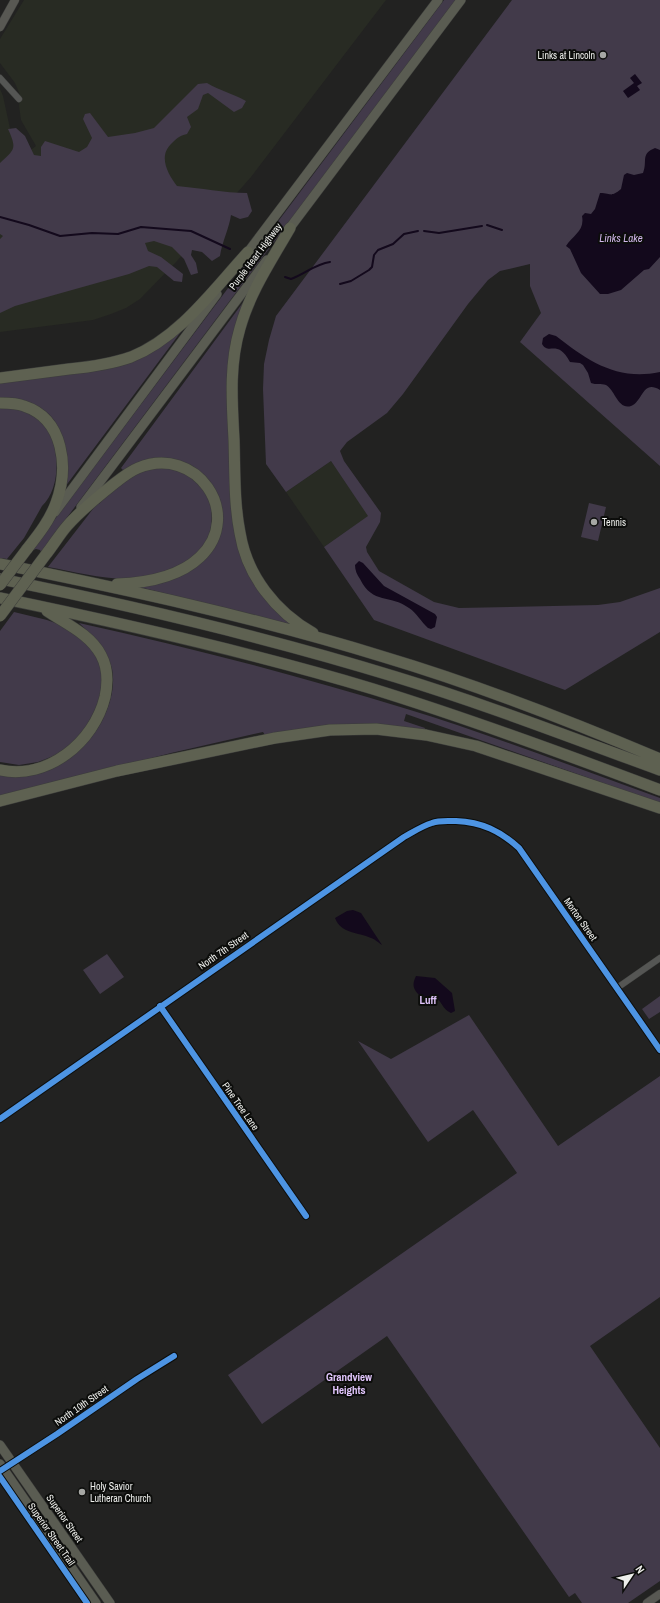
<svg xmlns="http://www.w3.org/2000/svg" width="660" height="1603" font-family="'Archivo Narrow',sans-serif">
	<rect width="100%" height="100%" fill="#222221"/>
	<path fill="#282b23" d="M24,0H386L251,177L177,261L140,299L126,308L111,314L93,320L0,332V89L3,96L11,133L24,155L36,146L21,120L19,106L20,95L15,83L0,63V39Z
		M331,461L369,516L324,547L286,492Z"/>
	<path fill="#423a4a" d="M444,0H456L41,552L40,550L36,549L31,551Z
		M512,0H660V466L520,342L541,313L530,286V264L500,271L488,280L468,304L403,394L387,413L347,442L340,451L344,461L381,513L380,522L366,547L367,552L379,571L434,602L459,608L598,605L620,602L660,588V632L565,690L374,620L324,547L368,516L331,461L286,492L266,464L263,389L264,364L269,340L276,316Z
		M207,83C220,91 232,93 246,101L242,108L234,112L208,93L203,95L198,109L187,117L191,127L187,134C179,136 177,138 171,144C158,157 168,174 177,186C201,188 224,193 247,193L252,211L248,217L240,219L231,215C229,229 222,242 220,256L212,261L202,252L192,250L191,255L196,263L198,273L191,275L184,259L172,247L154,241L145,243L148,251L161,257L183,274L182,282L174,281L157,267L149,266L129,274L15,306L0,313V239L3,236L0,234V163C15,149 17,149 8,129L16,128L25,136L34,155L41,156V147L45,141L79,152L87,147L92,138L83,119L85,114L90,113L108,137L135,133L154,128L198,84Z
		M247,297L233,349L243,552L294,625L139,587L189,570L221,525L201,474L146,461L123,470L121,468Z
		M183,329L59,495C62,485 66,474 67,464C68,446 58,416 40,408C28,403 13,401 0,398V380L101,367Z
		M4,406C13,408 31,411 37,416C60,435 64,485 42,506L24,538L7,559L0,558V407Z
		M166,466C174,469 187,471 194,477C198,481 206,490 209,496C210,500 210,505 211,508C217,546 188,566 156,575C120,585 83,573 48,567L96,505L100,503L105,496L141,471Z
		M589,503L606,507L598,541L581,537Z
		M14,612L47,620L64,626L75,633L97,653L104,685L101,698L84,731L69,747L56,755L38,762L19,765L0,762V631Z
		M79,623C189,647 299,676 407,709C492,735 576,768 660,798V803L406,714L404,721L425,728L424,731L265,735L263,732L171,753L0,797V773C19,768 37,763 56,758C62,756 71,756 76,752C99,737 118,696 112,669C107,650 93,636 79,623Z
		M107,954L124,977L100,994L83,970Z
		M660,996V1012L649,1019L642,1009Z
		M469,1015L558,1146L660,1076V1297L590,1346L660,1448V1581L628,1603H582L575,1593L569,1597L387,1336L262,1424L228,1375L517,1173L473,1110L428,1142L358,1041L391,1059Z"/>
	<path fill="#13091c" d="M635,74L642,83L637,86L640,90L628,98L623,91L634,83L630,78Z
		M655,148L660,150V257L649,269L644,270L621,290L608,294H600L581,273L570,249L566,246C573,235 585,231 582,216L585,213L591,214L595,209L600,193C612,193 610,198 621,189L624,175L627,173L634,175L643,173C648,161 640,154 655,148Z
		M549,334L556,336C588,361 617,381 660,372V390C642,379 643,402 631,406C618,410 615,390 606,385C601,383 596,385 591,383L588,373L583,365L580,363L570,362C557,338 549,356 542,344L543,338Z
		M359,561L363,563L384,586L435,614L437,617L435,627L431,629L428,628C421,622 417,613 409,608C390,594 373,605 360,579C357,575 355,570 355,565Z
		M353,910L361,913L382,945C379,943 375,939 371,938C358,932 341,934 335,918L347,911Z
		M416,976L435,978L452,993L455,1011L451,1013C437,1006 445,994 421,997C414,990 411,986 416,976Z"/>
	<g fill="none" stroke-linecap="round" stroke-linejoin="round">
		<path stroke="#13091c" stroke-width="2" d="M0,217L29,225L60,236L92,233L118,234L141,227L191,231L230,249
			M487,225L502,230
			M424,231L439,233L482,226
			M285,277L291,279C305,274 315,264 330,262
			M340,284L351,281L369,270L372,267L374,255L378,250L393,244L404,234L418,231"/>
		<defs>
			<path id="street" d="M0,78L19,99
				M617,988L660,958
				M160,1006L306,1216
				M0,1119L404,837C413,832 422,826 432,823C439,820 448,821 456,821C482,822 500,831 519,848L660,1050
				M0,1471L57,1434L137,1379L174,1356"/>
			<path id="secondary" d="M0,27L15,0
				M647,1603L660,1594"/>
			<path id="primary" d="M286,233L461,0
				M245,256L438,0
				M81,507L267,260
				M55,512L217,294
				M0,1445L110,1603
				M0,1464L96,1603"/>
			<path id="highway" d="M290,228C271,261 250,292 240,328C229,365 232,402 234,440C235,471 234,503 240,533C247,576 276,612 313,633
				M0,378C23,375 46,372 69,369C90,367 111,364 131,357C179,338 214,289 248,252
				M0,403C8,403 17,403 24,406C64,419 69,468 56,503C50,520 38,535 27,549
				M47,553C54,544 60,534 67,526C80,511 95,499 110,487C119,480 128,472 138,468C196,444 245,514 200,557C179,577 145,583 117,584
				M0,564C129,590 258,618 384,657C478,685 570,721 660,759
				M0,579C134,606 266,637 396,677C485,704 572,738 660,770
				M0,598C126,624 250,652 373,689C470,719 565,754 660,790
				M0,770C48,780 94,742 105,697C108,683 108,668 101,655C90,634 66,624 47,611
				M0,801L117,771L275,738L330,730L376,729L426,735L476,746L660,808"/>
		</defs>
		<use href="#street" stroke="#3c3d3b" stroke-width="7"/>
		<use href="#secondary" stroke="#3c3d3b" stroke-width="9"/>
		<use href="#primary" stroke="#3c3d3b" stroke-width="10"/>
		<use href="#highway" stroke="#3c3d3b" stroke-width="12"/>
		<use href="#street" stroke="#555654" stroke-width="6"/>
		<use href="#secondary" stroke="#585853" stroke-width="8"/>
		<use href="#primary" stroke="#5a5c52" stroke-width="9"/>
		<use href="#highway" stroke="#5e6151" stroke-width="11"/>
		<defs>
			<path id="highway-bridge" d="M0,585L27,549
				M0,616L47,553"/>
		</defs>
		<use href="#highway-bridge" stroke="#3c3d3b" stroke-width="12" stroke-linecap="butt"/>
		<use href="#highway-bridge" stroke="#5e6151" stroke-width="11"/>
		<defs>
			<path id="cycleway" d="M160,1006L306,1216
				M0,1119L404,837C413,832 422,826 432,823C439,820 448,821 456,821C482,822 500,831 519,848L660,1050
				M0,1471L57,1434L137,1379L174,1356
				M0,1477L87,1603"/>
		</defs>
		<use href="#cycleway" stroke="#0c0d0b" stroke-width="8"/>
		<use href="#cycleway" stroke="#4d94e3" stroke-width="6"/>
	</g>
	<g fill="#a6a7a4" stroke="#0c0d0b" stroke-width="1.5">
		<circle cx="603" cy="55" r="4"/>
		<circle cx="594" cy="522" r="4"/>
		<circle cx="82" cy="1492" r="4"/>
	</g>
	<g text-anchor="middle" stroke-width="4" stroke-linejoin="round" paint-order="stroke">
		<g font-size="10" fill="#edeeeb" stroke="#0c0d0b" text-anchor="start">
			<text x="595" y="59" text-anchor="end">Links at Lincoln</text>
			<text x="602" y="526">Tennis</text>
			<text x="90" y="1490">Holy Savior<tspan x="90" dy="12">Lutheran Church</tspan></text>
		</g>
		<g font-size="10" fill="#edeeeb" stroke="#0c0d0b">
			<text transform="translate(255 256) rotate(-53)" y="4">Purple Heart Highway</text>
			<text transform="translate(581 919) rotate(55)" y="4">Morton Street</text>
			<text transform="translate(223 950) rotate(-35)" y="4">North 7th Street</text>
			<text transform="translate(241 1106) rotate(55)" y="4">Pine Tree Lane</text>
			<text transform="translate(81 1405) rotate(-35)" y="4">North 10th Street</text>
			<text transform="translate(65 1518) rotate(55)" y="4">Superior Street</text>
			<text transform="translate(52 1534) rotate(55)" y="4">Superior Street Trail</text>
		</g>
		<g font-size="11" font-style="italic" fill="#d1b7ea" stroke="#0c0d0b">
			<text x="621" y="242">Links Lake</text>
		</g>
		<g font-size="11" font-weight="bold" fill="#e1c5fc" stroke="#0c0d0b">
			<text x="428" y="1004">Luff</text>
			<text x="349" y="1381">Grandview<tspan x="349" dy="13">Heights</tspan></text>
		</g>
	</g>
	<g transform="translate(632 1575) rotate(55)" stroke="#0c0d0b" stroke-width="3" paint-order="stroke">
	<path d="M0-3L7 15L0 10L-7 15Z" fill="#edeeeb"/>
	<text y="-6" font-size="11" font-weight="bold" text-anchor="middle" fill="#edeeeb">N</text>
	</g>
</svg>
